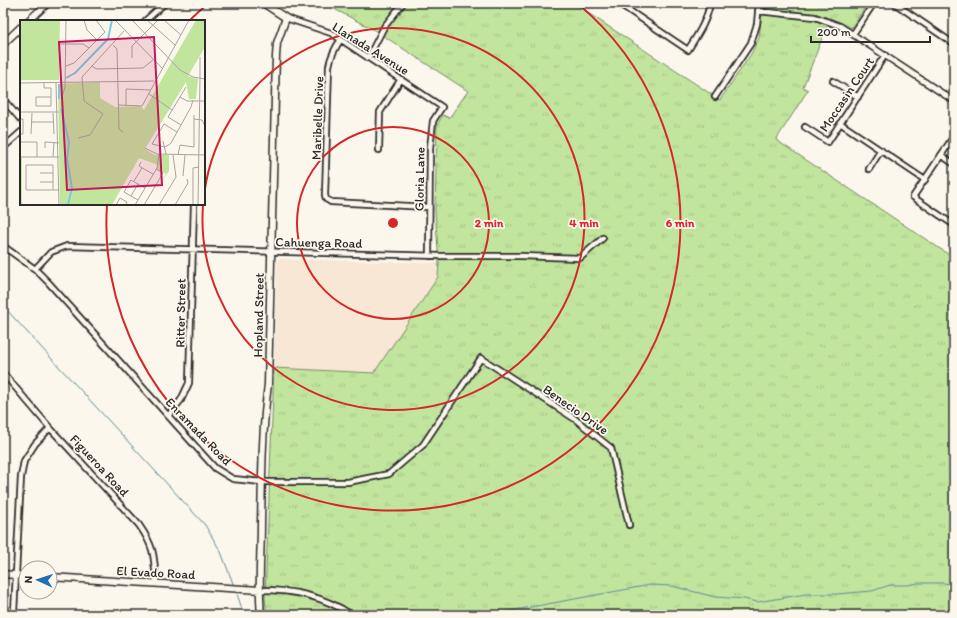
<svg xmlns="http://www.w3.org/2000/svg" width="957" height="618" font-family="Itim,sans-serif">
	<defs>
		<pattern id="grass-tufts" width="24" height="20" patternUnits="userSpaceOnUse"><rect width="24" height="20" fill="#c2e59e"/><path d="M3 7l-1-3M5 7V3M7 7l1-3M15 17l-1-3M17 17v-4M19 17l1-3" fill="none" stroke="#a7c588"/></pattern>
	</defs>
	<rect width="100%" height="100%" fill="#fbf7ec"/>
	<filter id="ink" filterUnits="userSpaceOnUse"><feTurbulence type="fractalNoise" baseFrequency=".025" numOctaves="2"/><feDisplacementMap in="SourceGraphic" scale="8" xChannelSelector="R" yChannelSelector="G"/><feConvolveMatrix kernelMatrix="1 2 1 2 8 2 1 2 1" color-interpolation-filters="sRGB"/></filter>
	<g filter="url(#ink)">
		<path fill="#f7e7d4" d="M279,259L439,263L438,277L374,373L274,368L277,262Z"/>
		<path fill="url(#grass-tufts)" stroke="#768864" d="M323,3H573L720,100L751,54L759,38L763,3H868L851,28L830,18L803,87L808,90L776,140L954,258V615H267L265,598L274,368L374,373L438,277L439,263L435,211L437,125L443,115L449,118L468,91L376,31Z"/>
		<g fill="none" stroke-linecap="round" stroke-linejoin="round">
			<path stroke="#5f8999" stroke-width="1" d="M3,306L205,525L221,552L234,586
				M236,591L244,615
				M488,615L650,585L672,586L715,597L744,599L757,602L806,594H837L872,591L890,585H908L918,583H945L954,586"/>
			<defs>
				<path id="street" d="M618,3L688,50C698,34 707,21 710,3
					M894,3L954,44
					M758,11L815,17L840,26L954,101
					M286,18L331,33L442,107L433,121L430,148L429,256
					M145,21L165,3
					M853,34L874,3
					M341,39C335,48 331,55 329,66L325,195L326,199L331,202L428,207
					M368,58L384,27L403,3
					M833,81L858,97
					M715,97L751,43L757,24L759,3
					M3,99L21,120
					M840,123L925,180
					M805,127L828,142L885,55
					M954,136L913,197L954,225
					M3,148L21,132
					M379,150L380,112L401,79
					M941,155L954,164
					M869,169L881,150
					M3,246L35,269L48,282L206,458L215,468L223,473L233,479L243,480L262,482H348L389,474L423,445L481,358L575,419L611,448L629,525
					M35,269L51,252L67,246L440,256H521L580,258L603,238
					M3,373L50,428L139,525C155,548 154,556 156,583
					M168,416L181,400L189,383L194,204
					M260,590C294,590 323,596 352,615
					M14,612L21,477L24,461L35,444L50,428"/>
				<path id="secondary" d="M28,21L48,3
					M3,44L21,27
					M3,574L26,576
					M50,577L260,590
					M261,615C258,585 261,554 261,524C262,477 262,431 268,384L276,56L277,43L286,18L263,3"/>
			</defs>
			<use href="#street" stroke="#2b2b2b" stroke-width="8"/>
			<use href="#secondary" stroke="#2b2b2b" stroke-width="9"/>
			<use href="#street" stroke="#fbf7ec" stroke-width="4.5"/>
			<use href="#secondary" stroke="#fbf7ec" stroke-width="6"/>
		</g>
	</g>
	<g fill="none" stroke="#d62828" stroke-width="2">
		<circle cx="393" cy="223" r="96"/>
		<path d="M204 195A191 191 0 1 1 203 205"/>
		<path d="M190 20A287 287 0 0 1 209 3M577 3A287 287 0 1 1 107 205"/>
	</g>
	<g text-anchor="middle" stroke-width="3.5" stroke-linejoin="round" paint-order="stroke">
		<g font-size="13" fill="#2b2b2b" stroke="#fbf7ec">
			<text transform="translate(371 48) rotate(32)" y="5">Llanada Avenue</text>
			<text transform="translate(846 94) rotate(-56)" y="5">Moccasin Court</text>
			<text transform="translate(317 118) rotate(-88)" y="5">Maribelle Drive</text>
			<text transform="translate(419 179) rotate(-89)" y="5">Gloria Lane</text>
			<text transform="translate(319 242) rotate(1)" y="5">Cahuenga Road</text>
			<text transform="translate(180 313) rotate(-89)" y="5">Ritter Street</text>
			<text transform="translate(258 315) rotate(-89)" y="5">Hopland Street</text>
			<text transform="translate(576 409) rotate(35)" y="5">Benecio Drive</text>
			<text transform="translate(199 431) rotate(46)" y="5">Enramada Road</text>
			<text transform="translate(100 465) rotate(47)" y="5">Figueroa Road</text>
			<text transform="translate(156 572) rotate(3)" y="5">El Evado Road</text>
		</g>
	</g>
	<g transform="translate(20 20)">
		<rect width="185" height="185" fill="#fbf7ec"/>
		<path d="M0,0H40L39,60H0ZM176,0H185V27L168,56L178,59L176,79H169L166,62L125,129L135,135H149V151L136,170L146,154L137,149L138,145L119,138L92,185H40L38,64L80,62V78L95,87L120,86L124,90ZM0,138H2V185H0Z" fill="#c2e59e"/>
		<path fill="none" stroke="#81c7e2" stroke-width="2" d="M46,58L55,53L88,19L92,0M39,64V79M41,89L49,122L47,139L52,168L48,185"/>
		<path fill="none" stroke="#a8a59f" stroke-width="1" d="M64,0L67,10L77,20M95,0L142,48M112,0L160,50L173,57L185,59M127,0L155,25M144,0L161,15M40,24H63L69,28M93,25L97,29L99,109L103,112M180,37V58M112,38V26L138,0M46,46L54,43L85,12L76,0M71,46L77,49L123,48L133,40M0,63L134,61M24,63V68H31V86H16V77H31M36,63L39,185M129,74L152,90M42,77L45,67L46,0M160,77L167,81H185M98,85L122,86L169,0M106,85V69L131,70M0,92H39M33,93L34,114M0,99H3V114H0M174,99L182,100L185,106M11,102H34M161,105L148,97L166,67M157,112L144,104L132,124L145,127L150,124L151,123L171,87L173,80M11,114L12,93M58,118L70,115L83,94L64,81L62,57L104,11M143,121L146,134M0,122H17V137M25,128V122L39,123M125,128L137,134L185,135M158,135L160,125L174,127V95M0,137H39M33,137L34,122M121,142L119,146L133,154M20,153H33M163,156L165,135M114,161L122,148M20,162H33M33,170V145H6V170H39M111,176L118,164M118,180L104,172L111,160L125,168M96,185L100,178L107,182L106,185M115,185L137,148L139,134M124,185L143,153L136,149M139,185L156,157L153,135M155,185L168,163L167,159M173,185V148L179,147M178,185L180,58"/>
		<path fill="#c2185b" fill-opacity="0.15" stroke="#c2185b" stroke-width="2" d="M134,17L142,165L47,170L39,22Z"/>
		<rect width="185" height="185" fill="none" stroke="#2b2b2b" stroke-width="2"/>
	</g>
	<circle cx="393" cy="223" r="6" fill="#d62828" stroke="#fbf7ec" stroke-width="2"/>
	<g font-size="12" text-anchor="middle" font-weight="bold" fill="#d62828" stroke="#fbf7ec" stroke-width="3.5" stroke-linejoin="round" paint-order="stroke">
		<text x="489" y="227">2 min</text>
		<text x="584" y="227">4 min</text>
		<text x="680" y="227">6 min</text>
	</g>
	<rect width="957" height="618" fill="none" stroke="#fbf7ec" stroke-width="16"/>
	<rect x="8" y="8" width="941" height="602" fill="none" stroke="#2b2b2b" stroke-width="1.5" filter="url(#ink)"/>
	<g transform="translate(38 580) rotate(273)"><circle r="19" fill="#fbf7ec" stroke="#a8a59f"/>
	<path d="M0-3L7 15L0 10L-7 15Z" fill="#1f6fb2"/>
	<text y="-6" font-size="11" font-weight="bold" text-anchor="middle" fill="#2b2b2b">N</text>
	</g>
	<path d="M811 36v6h119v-6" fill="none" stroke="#2b2b2b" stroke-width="2"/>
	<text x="817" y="36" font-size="12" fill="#2b2b2b" stroke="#fbf7ec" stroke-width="3" paint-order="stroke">200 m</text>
</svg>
